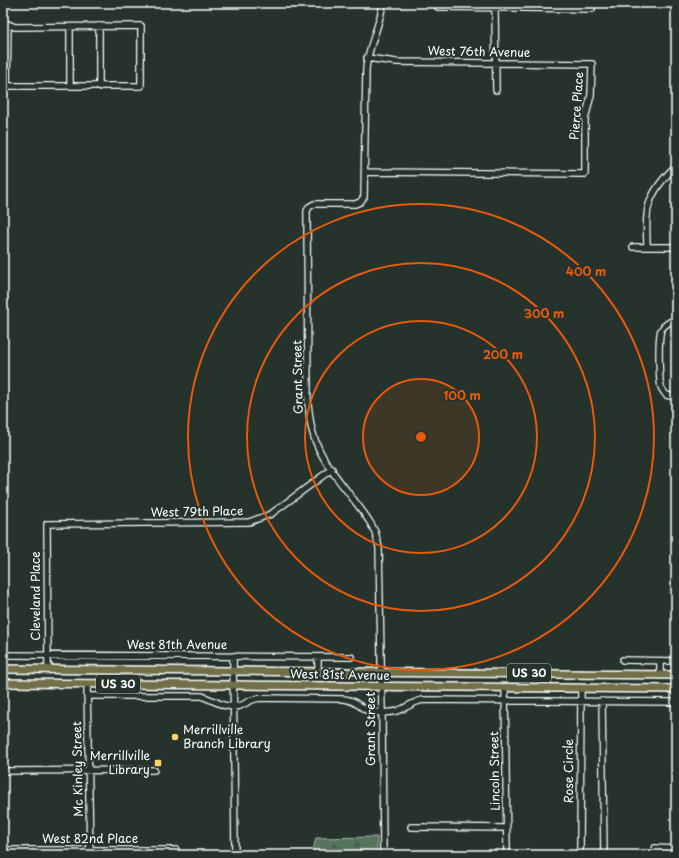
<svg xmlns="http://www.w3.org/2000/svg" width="679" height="858" font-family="'Playpen Sans',sans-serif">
	<defs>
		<pattern id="forest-firs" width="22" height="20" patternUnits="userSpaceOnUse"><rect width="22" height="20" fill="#54745d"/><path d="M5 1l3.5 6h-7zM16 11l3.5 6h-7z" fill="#4f5a52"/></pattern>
	</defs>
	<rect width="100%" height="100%" fill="#26332d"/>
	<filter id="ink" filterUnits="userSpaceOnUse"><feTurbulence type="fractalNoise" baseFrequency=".025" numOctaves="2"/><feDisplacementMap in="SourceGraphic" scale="8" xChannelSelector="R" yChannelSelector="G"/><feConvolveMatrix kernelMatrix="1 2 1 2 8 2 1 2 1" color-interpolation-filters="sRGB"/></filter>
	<g filter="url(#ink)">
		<path fill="url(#forest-firs)" stroke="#aabaae" d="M377,837V855H312L316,838Z"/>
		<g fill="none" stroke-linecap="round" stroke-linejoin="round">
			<defs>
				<path id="minor" d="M438,3V7L592,9L591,3
					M495,8L496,90
					M3,22L15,27L141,26V86H3
					M99,26V87
					M70,27V86
					M7,86L8,24
					M365,172L585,174V119L591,95L592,64L396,62L367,58
					M633,247H676
					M647,247C647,237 646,226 647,216C648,196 662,179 676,166
					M676,319C671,321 664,325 661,330C658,338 659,379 661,387C662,390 665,393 666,395L676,397
					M3,655L351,657
					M233,656L235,855
					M318,657V671
					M623,660L676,661
					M660,661V675
					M48,669L47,524L249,522L271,514L332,469
					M87,684L90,855
					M505,687L507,855
					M87,696H202L223,705L233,707L240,706L252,700L259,698L344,699C354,700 358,705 366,710C373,713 384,713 392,712C404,711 412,701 424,700L676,702
					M602,701L604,855
					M3,771L154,770
					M411,827L507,828
					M3,850H176
					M383,855L382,712L379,547L375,532L371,524C355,498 330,474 318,447C311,433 310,419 308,404L307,211L309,207L314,204H355L360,202L364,197L366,69C368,46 380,26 383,3
					M580,855L581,688
					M655,855V848L676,849"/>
				<path id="major" d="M3,669L676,675
					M3,683L676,689"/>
			</defs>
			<use href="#minor" stroke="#fff" stroke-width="8"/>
			<use href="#major" stroke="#fff" stroke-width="10"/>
			<use href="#minor" stroke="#26332d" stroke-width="5.5"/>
			<use href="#major" stroke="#71704a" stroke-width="7"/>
		</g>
	</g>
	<circle cx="421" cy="437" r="58" fill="#e8590c" fill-opacity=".12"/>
	<g fill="none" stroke="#e8590c" stroke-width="2">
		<circle cx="421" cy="437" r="58"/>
		<circle cx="421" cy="437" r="116"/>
		<circle cx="421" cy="437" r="174"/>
		<circle cx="421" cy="437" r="233"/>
	</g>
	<g fill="#ffd166" stroke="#26332d" stroke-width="1.5">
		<circle cx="175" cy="737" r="4"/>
		<rect x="154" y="759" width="8" height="8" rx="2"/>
	</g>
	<g text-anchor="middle" stroke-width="4" stroke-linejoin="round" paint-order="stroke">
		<g fill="#26332d" stroke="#bec2c0" stroke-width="1">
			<rect x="507" y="664" width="44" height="18" rx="3"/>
			<rect x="96" y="675" width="44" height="18" rx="3"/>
		</g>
		<g font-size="11" font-weight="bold" fill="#fff">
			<text x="529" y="677">US 30</text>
			<text x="118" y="688">US 30</text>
		</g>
		<g font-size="12" fill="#fff" stroke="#26332d">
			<text transform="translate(479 52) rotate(1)" y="4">West 76th Avenue</text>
			<text transform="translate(577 106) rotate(-86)" y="4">Pierce Place</text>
			<text transform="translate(298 377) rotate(-91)" y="4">Grant Street</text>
			<text transform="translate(197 512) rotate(-1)" y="4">West 79th Place</text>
			<text transform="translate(36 596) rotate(-90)" y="4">Cleveland Place</text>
			<text x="177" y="649">West 81th Avenue</text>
			<text transform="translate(340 675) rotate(1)" y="4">West 81st Avenue</text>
			<text transform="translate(371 729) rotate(-90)" y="4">Grant Street</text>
			<text transform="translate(78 769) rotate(-91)" y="4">Mc Kinley Street</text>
			<text transform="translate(495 771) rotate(-91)" y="4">Lincoln Street</text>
			<text transform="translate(569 771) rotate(-90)" y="4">Rose Circle</text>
			<text x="90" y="843">West 82nd Place</text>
		</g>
		<g font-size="12" fill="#fff" stroke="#26332d" text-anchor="start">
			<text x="183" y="734">Merrillville<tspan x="183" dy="14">Branch Library</tspan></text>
			<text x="150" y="760" text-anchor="end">Merrillville<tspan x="150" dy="14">Library</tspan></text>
		</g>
	</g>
	<circle cx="421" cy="437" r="6" fill="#e8590c" stroke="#26332d" stroke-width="2"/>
	<g font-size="12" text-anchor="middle" font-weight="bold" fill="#e8590c" stroke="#26332d" stroke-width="4" stroke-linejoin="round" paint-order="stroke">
		<text x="586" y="276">400 m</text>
		<text x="544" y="318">300 m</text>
		<text x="503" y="359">200 m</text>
		<text x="462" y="400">100 m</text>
	</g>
	<rect width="679" height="858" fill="none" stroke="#26332d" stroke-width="16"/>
	<rect x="8" y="8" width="663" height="842" fill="none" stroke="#fff" stroke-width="1.5" filter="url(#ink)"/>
</svg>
